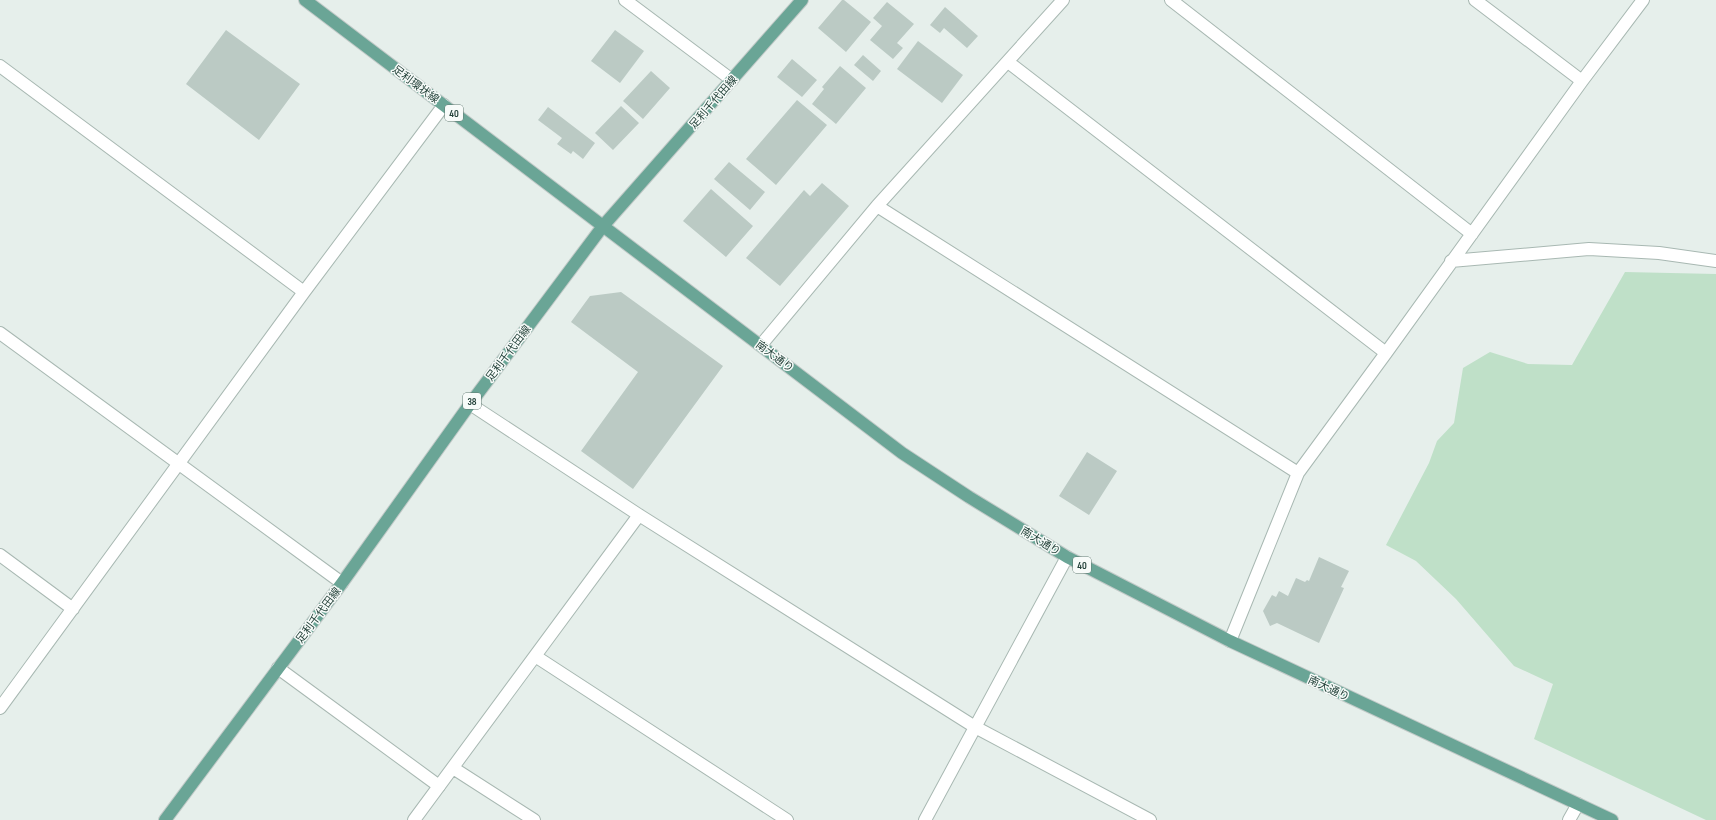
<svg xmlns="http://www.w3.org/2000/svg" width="1716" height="820" font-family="'Sofia Sans Condensed','Noto Sans JP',sans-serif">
	<rect width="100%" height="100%" fill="#e6efeb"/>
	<path fill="#bfe0c8" d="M1625,272L1716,274V820H1706L1534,739L1553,684L1514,666L1456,599L1416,561L1386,545L1429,463L1437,441L1454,423L1463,368L1490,352L1528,364L1572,365Z"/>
	<path fill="#bbcac4" d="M842,0H844L871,22L846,52L818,28Z
		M887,2L914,24L897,43L903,48L893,59L870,40L882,26L873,18Z
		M945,7L978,36L967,48L944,28L940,33L930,25Z
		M226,30L300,84L259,140L186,84Z
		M615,30L644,51L620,83L591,61Z
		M918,41L963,75L942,103L897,69Z
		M863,55L881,71L873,81L854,65Z
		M792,59L817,80L802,97L777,77Z
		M840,66L866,88L836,124L812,104L824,89L822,87Z
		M651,71L670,88L643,119L623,101Z
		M797,100L827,125L776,185L746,159Z
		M621,106L639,123L613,150L595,133Z
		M548,107L595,143L583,159L573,151L571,154L557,144L562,138L538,120Z
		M729,162L765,192L750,210L714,179Z
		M822,183L849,206L780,286L746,258L804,190L810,196Z
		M711,189L753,226L726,257L683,221Z
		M621,292L723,366L633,489L581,451L638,372L571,322L590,296Z
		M1087,452L1117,471L1089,515L1059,496Z
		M1319,557L1349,571L1341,587L1344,588L1319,643L1277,623L1270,626L1263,611L1272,595L1276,597L1279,591L1288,596L1296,578L1305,582L1307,580L1309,581Z"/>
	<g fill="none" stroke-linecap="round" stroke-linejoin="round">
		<defs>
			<path id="service" d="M278,668L439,786"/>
			<path id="minor" d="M625,0L732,80
				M1171,0L1472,234
				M1475,0L1582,81
				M1008,62L1386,353
				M0,66L304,292
				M877,206L1298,473
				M1451,261L1589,249L1659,253L1716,261
				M0,333L342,583
				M761,345L877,206L1063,0
				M470,404L639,515L975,727L1150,820
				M0,555L73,609
				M1230,641L1298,473L1386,353L1582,81L1643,0
				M535,656L787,820
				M0,708L304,292L444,105
				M453,768L534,820
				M414,820L639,515
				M925,820L1067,557
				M1569,820L1578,804"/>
			<path id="primary" d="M305,0L902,453L969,497L1067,557L1230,641L1612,820
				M165,820L342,583L470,404L603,226L802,0"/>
		</defs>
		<use href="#service" stroke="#a8b8b2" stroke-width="14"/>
		<use href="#minor" stroke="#a8b8b2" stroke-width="14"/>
		<use href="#primary" stroke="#c2cac8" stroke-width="14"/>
		<use href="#service" stroke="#fff" stroke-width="12"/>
		<use href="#minor" stroke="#fff" stroke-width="12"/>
		<use href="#primary" stroke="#6aa596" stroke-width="12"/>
	</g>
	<g text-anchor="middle" stroke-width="3" stroke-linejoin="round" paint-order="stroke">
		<g fill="#f7fbf9" stroke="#637a73" stroke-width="1">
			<rect x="445" y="105" width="18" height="16" rx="3"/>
			<rect x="463" y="393" width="18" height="16" rx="3"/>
			<rect x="1073" y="557" width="18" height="16" rx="3"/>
		</g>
		<g font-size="10" font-weight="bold" fill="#24423a">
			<text x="454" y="117">40</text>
			<text x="472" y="405">38</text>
			<text x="1082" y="569">40</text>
		</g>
		<g font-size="11" fill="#24423a" stroke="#f7fbf9">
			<text transform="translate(416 84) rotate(37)" y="4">足利環状線</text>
			<text transform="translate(713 102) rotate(-49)" y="4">足利千代田線</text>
			<text transform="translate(508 353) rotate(-53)" y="4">足利千代田線</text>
			<text transform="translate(775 356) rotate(37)" y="4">南大通り</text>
			<text transform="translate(1041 541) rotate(31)" y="4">南大通り</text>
			<text transform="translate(318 615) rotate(-53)" y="4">足利千代田線</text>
			<text transform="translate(1329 688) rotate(25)" y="4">南大通り</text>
		</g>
	</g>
</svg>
